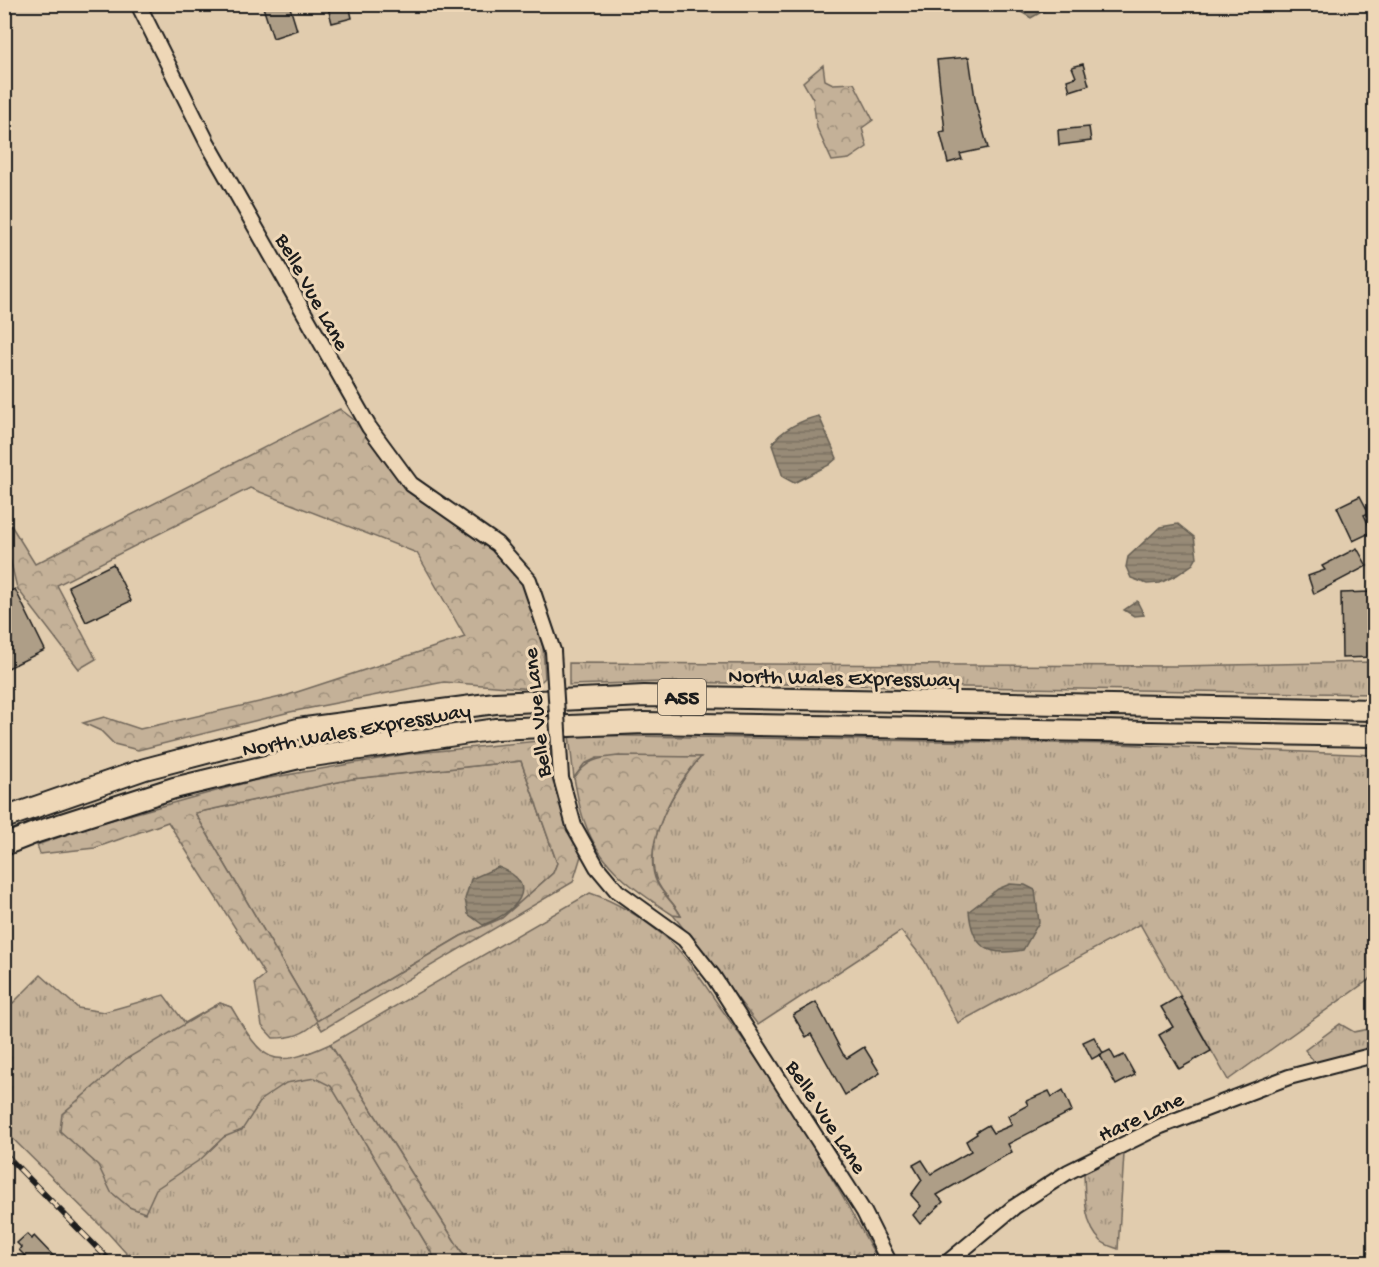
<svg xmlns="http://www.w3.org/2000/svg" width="1379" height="1267" font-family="'Gochi Hand',sans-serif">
	<defs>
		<pattern id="grass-tufts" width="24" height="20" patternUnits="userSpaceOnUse" patternTransform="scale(1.5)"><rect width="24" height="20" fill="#c4b198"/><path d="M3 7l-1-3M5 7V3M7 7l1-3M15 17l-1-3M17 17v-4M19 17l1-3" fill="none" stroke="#9e8f7b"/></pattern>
		<pattern id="forest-crowns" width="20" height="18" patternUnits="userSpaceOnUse" patternTransform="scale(1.5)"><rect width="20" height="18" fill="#c4b198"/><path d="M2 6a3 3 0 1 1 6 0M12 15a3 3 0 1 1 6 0" fill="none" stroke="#9e8f7b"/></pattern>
		<pattern id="water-rules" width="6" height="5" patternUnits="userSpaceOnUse" patternTransform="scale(1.5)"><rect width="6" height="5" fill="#988b77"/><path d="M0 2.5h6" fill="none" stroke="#7b7161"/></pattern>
	</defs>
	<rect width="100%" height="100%" fill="#e1ccae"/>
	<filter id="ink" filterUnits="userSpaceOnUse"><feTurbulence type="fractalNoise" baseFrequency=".0167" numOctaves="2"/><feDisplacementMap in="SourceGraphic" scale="12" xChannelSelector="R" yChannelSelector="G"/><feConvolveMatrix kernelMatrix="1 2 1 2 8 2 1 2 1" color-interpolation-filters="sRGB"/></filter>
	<g filter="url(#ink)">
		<path fill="url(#grass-tufts)" stroke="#70665a" stroke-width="1.5" d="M1374,662V694L662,682L569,685V663L1177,666Z
			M569,735L1117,744L1374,755V976L1228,1080L1140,924L958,1023L924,960L901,931L758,1025L673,915L681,916C675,903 662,894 657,881C641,841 676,787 700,757L597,758L584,764L574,778Z
			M521,761L557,863L553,873L502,918L461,936L317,1021L195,813L351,779Z
			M590,893C617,902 641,917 664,936C687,955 703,983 720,1007C779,1088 832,1175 879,1262H468L330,1044Z
			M41,975L78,1008L104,1012L164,995L185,1023L220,1003L231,1007C243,1027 259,1065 288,1060C296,1059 304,1055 311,1052L437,1262H134L108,1233L5,1131L4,1012Z
			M1340,1024L1354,1032L1374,1028V1048L1315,1063L1305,1050Z
			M1124,1154L1118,1249C1113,1247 1105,1245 1101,1241C1083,1224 1085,1194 1084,1173Z"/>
		<path fill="url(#forest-crowns)" stroke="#70665a" stroke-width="1.5" fill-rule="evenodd" d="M823,65L825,80L833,84L854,83L873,120L862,128L867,147L849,159L832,161L817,128L813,99L803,82Z
			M340,409L366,429L409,489L494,548L524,582L543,647L545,678L533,689L444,682L290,712L138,750L114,744L101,731L83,723L104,717L140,729L285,696L465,637L417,553L250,488L57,585L96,659L79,669L17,588L10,559L5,551L4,514L35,564Z
			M548,740L553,782L581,856L573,882L322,1030L317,1022C303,1035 292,1038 273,1038L262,1026L255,983L265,975L168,822L95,848L40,854L37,845L93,825L252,781L407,754ZM521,761L557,863L553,873L502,918L461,936L317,1021L195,813L352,779Z
			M618,756L701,757C676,783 640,846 657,883C663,895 675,904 681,916L673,915C636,891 600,867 585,823C579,809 577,792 574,778C587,760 597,758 618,756Z
			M220,1003L231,1007C263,1060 269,1072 330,1044L468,1262H437L331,1086L315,1078L286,1083L262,1099L242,1130L224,1137L201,1159L156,1189L145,1213L129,1207L111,1192L98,1165L60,1131L62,1114L126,1059Z"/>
		<path fill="url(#water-rules)" stroke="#665f53" stroke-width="1.5" d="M1009,5V4L1054,5L1031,18Z
			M819,416L837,458L829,465L794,483L783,477L772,445C778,431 804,419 819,416Z
			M1178,524L1194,537L1197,557L1193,564L1177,575L1160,583L1147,584L1131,578L1126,567L1128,557L1160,527Z
			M1137,601L1144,615L1134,616L1124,610Z
			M498,867C545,885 513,914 483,925L468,914L465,899L471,879Z
			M1010,884L1025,885L1035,890L1039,922L1023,950C987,957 972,947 969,911L998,889Z"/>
		<path fill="#ae9e87" stroke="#1c1c1c" stroke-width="1.5" d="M262,4H289L297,30L273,38Z
			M327,4H349L352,18L332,23Z
			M969,57L976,105L988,148L960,154L962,159L948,163L940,132L945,131L937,60Z
			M1083,64L1089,85L1070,91L1067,80L1076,77L1072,67Z
			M1089,127L1091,141L1059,145L1058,130Z
			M1360,496L1369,513L1364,515L1372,532L1353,541L1337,507Z
			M1357,548L1367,566L1314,594L1308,576L1325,570L1322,566Z
			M113,564L131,601L86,622L68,586Z
			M15,589L45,650L4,670V594Z
			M1370,592V602H1374V657L1342,658L1341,593Z
			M1180,996L1211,1051L1179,1069L1159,1035L1173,1027L1161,1007Z
			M816,1002L843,1054L847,1058L864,1047L880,1073L845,1095L811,1034L806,1037L793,1015Z
			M1094,1037L1103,1053L1092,1059L1083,1042Z
			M1110,1050L1115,1059L1124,1055L1135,1075L1116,1085L1100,1055Z
			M1063,1090L1072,1111L1008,1144L1012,1152L937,1195L943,1202L920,1224L913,1215L921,1206L911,1195L922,1180L913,1165L922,1160L931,1174L971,1151L966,1141L977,1134L976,1132L988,1125L993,1133L1012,1125L1008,1116L1028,1105L1026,1101L1049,1091L1052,1097Z
			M27,1234L32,1239L34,1236L60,1263H32L19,1250L21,1247L17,1243Z"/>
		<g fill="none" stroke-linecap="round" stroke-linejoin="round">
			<defs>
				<path id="minor" d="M138,4L207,142L369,427L411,484L497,544L529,580L553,651
					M561,778L574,826L597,867L617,891L684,939L713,976L864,1212L889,1262
					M948,1262L1014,1207L1068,1172L1161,1126L1289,1077L1374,1055"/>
				<path id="highway" d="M4,818L145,769L298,729L495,703L644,696L1374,710
					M4,845L37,832L174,788L299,758L496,729L644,723L1374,736"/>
			</defs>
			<use href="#minor" stroke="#1c1c1c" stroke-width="18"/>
			<use href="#highway" stroke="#1c1c1c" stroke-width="24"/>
			<use href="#minor" stroke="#eed7b7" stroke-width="14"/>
			<use href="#highway" stroke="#eed7b7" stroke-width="20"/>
			<defs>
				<path id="rail" d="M4,1153L111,1262"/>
			</defs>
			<use href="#rail" stroke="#1c1c1c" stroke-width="6"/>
			<use href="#rail" stroke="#eed7b7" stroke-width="4" stroke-dasharray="11" stroke-linecap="butt"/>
			<defs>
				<path id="minor-bridge" d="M553,651L561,778"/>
			</defs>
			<use href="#minor-bridge" stroke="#1c1c1c" stroke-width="18" stroke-linecap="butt"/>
			<use href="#minor-bridge" stroke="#eed7b7" stroke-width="14"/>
		</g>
	</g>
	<g text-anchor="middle" stroke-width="6" stroke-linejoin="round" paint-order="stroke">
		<rect fill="#eed7b7" stroke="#5b544a" stroke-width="1.5" x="658" y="679" width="48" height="36" rx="4.5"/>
		<g font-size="21" font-weight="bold" fill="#1c1c1c">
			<text x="682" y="704">A55</text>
		</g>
		<g font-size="22" fill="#1c1c1c" stroke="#eed7b7">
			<text transform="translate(314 291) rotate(61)" y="8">Belle Vue Lane</text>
			<text transform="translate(844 676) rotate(1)" y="8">North Wales Expressway</text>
			<text transform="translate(535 713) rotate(-96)" y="8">Belle Vue Lane</text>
			<text transform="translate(356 728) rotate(-10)" y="8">North Wales Expressway</text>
			<text transform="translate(1140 1115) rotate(-25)" y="8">Hare Lane</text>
			<text transform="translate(828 1116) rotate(57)" y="8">Belle Vue Lane</text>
		</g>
	</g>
	<rect width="1379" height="1267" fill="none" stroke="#eed7b7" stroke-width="24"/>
	<rect x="12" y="12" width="1355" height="1243" fill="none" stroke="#1c1c1c" stroke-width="2" filter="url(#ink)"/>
</svg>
